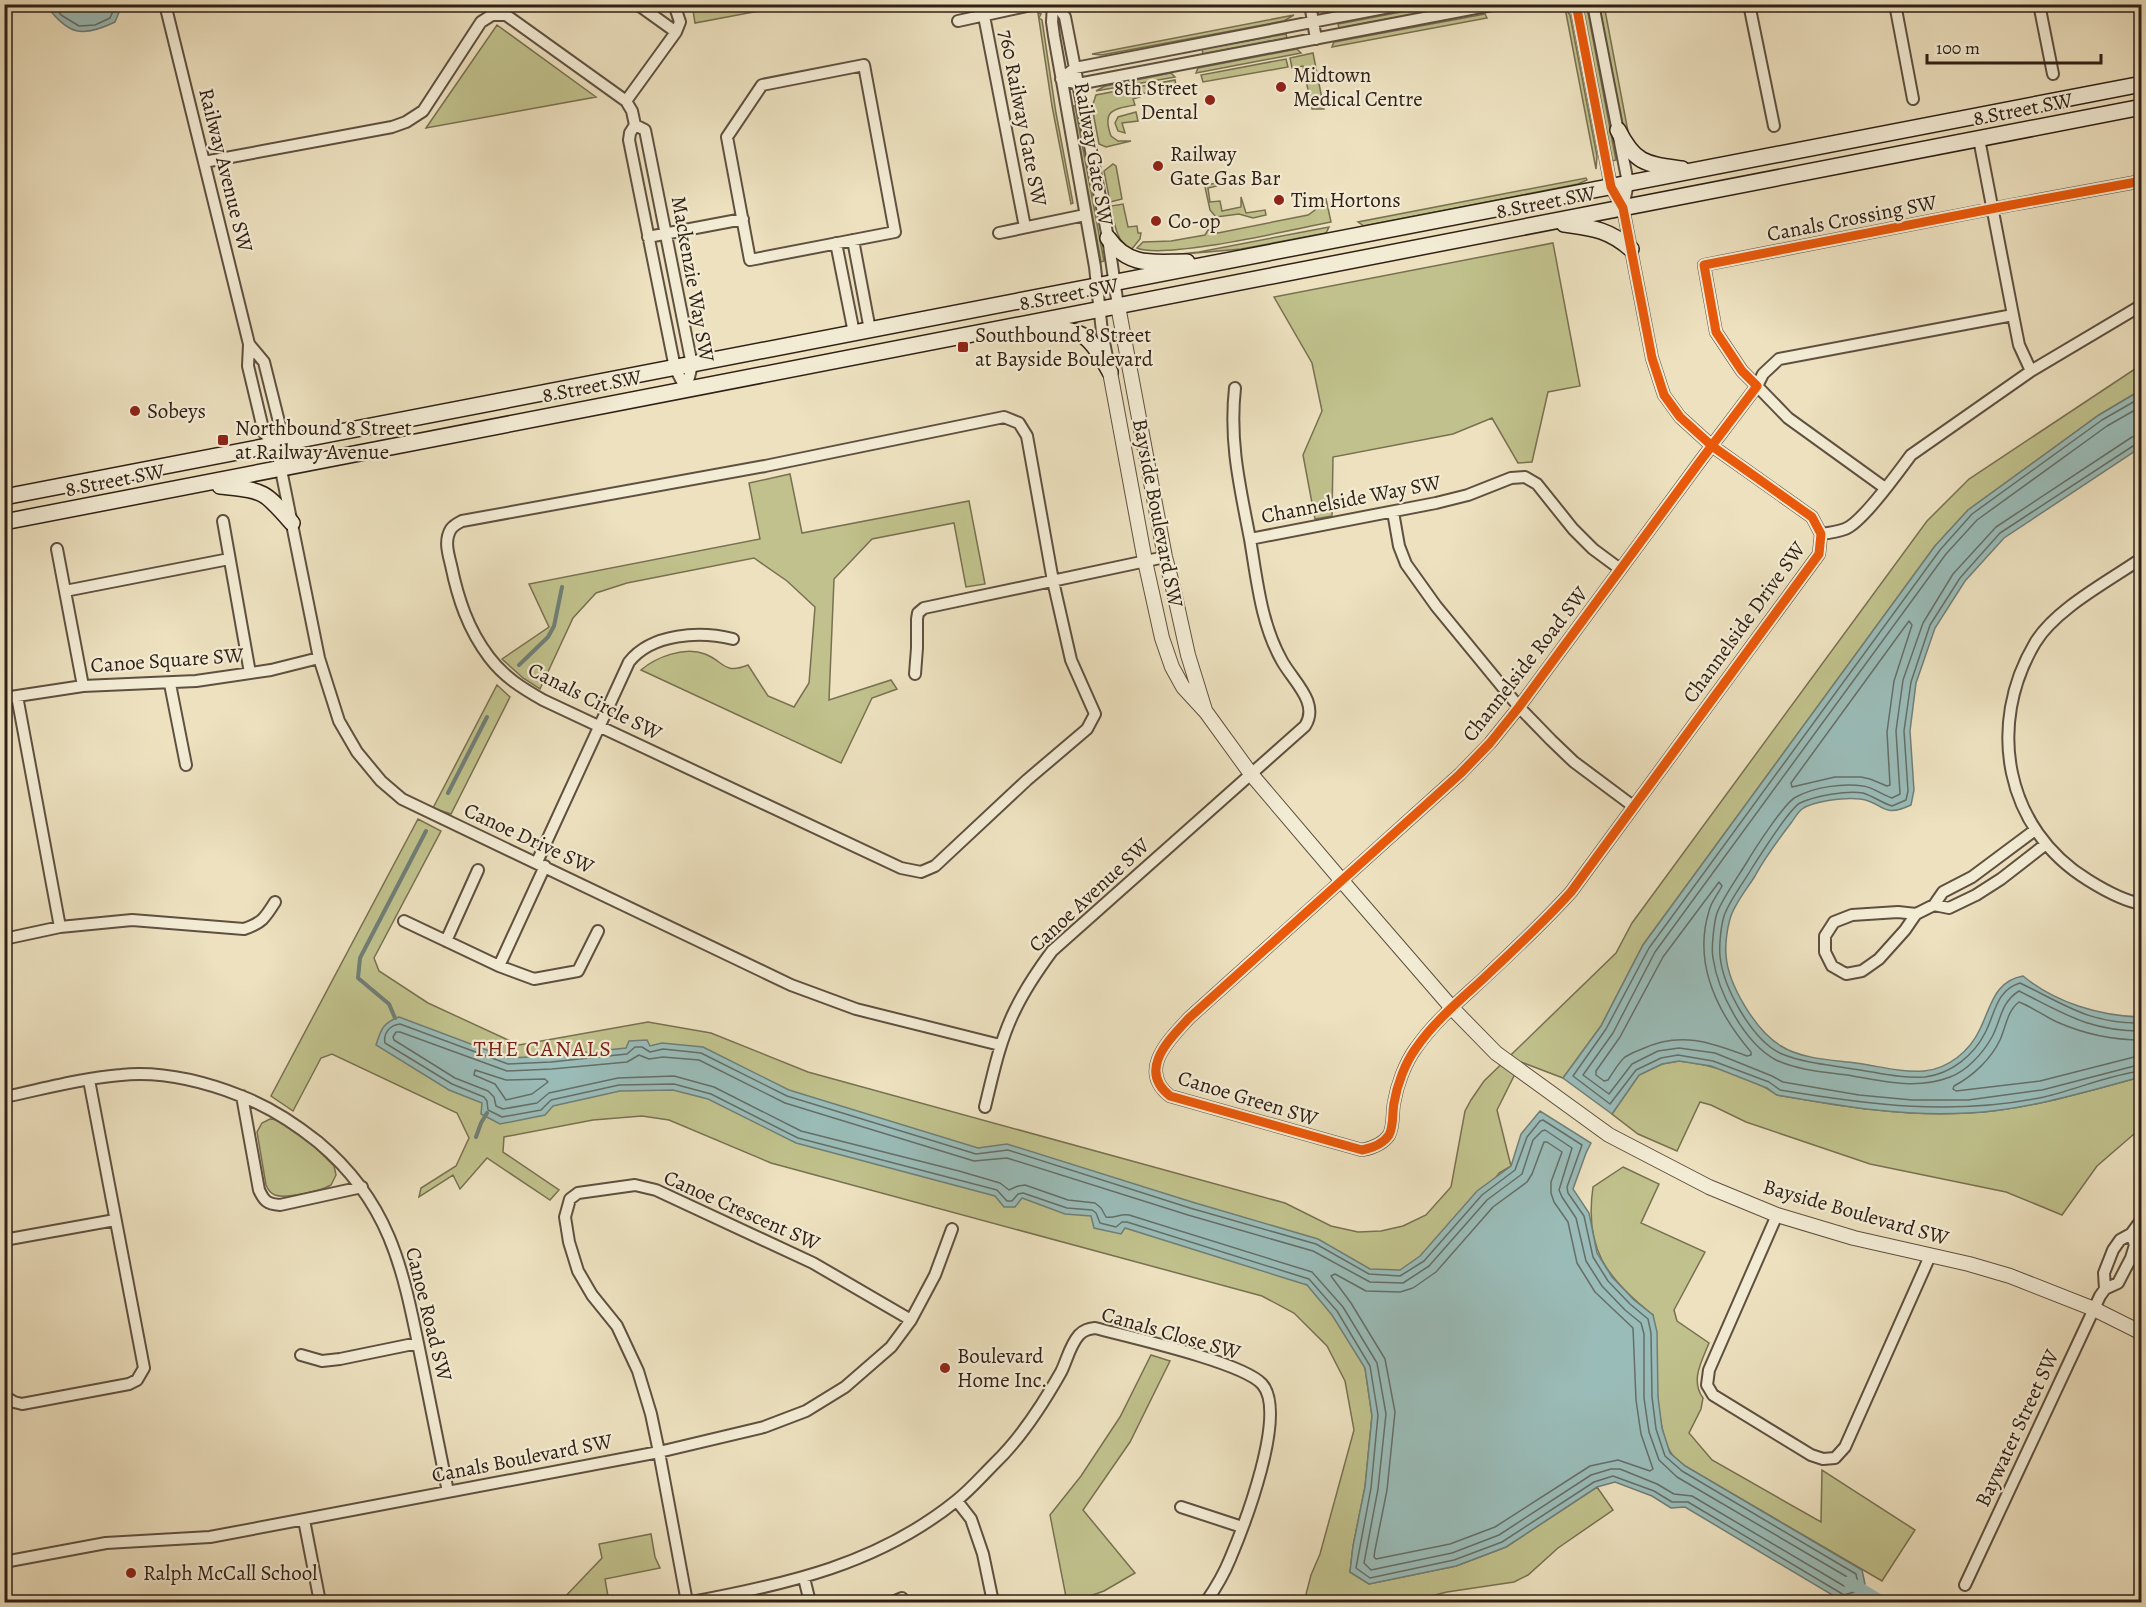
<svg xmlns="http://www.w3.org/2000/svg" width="2146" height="1607" font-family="Alegreya,serif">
	<rect width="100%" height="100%" fill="#ede1bf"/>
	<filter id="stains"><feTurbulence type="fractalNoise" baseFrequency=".00333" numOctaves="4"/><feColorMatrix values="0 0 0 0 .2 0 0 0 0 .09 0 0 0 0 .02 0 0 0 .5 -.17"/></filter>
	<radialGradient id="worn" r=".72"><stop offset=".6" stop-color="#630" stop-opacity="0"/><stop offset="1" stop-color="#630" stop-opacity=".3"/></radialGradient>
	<path fill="#c0c18c" stroke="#787051" stroke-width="1.5" d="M692,4H791V5L695,23Z
		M1438,5H1461L1339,28L1338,24Z
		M1599,5H1604L1630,142L1623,126Z
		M1587,7L1616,160L1612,161L1582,8Z
		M1565,8L1570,15L1597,156L1596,169Z
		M1038,13L1041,14L1039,18L1042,20L1056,113L1073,203L1071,204L1052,106Z
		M1485,14L1487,18L1332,47L1334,42Z
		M1294,15L1284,21L1102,55L1092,54Z
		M497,25L596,97L426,128Z
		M1286,34L1287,38L1203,54L1202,49Z
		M1297,49L1301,53L1196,73L1198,68Z
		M1313,53L1324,109H1312L1303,66L1292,68L1290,58Z
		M1286,59L1288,67L1203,82L1201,75Z
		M1171,73L1175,77L1096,91L1105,86Z
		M1175,80L1177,90L1169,91L1168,89L1140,94V97L1133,99L1135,105C1112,109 1102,111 1111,136L1118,141H1131L1106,147L1099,144L1092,107L1096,95Z
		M1072,106H1075L1104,261L1101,262Z
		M1136,112L1138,121L1122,123L1125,133L1118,131L1115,123L1118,117Z
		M1113,164L1116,166L1122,199L1110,202L1104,171Z
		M1586,178L1587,180L1578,184L1364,226L1358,222Z
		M1216,183L1217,186L1208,188L1210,202L1220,201L1222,211L1241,207V197L1246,213L1265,210L1266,215L1253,218L1239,214L1216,217L1210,210L1205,187L1206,185Z
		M1326,199L1331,222C1294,229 1165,260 1137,248L1143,242L1171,241L1205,235L1208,230L1218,233L1308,215L1315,210L1317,201Z
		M1123,204L1128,227L1137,226L1138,233H1141L1140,239L1131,250C1116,242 1114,221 1111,206Z
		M1329,227L1326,233L1241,249L1162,256L1199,252Z
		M1553,243L1580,386L1548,392L1532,462L1518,463L1492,418L1453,434L1333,457L1332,516L1315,519L1303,455L1322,411L1312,363L1274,297Z
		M2141,365V390L2099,415L1968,510L1935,546L1643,945L1601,1026L1563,1078L1521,1062L1497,1110L1511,1166L1499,1173L1365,1368L1372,1416L1365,1487L1353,1546L1350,1572L1369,1584L1456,1566L1506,1547L1597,1487L1613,1510L1558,1548L1528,1575L1514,1582L1447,1592L1407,1602H1304L1311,1575L1320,1554L1354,1430L1345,1381L1327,1346L1294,1313L1262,1296L771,1163L669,1120L642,1116L593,1120L504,1137L503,1152L559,1190L550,1200L487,1158L460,1189L453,1175L419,1197L421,1188L456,1166L469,1138L457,1113L332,1054L321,1058L293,1111L271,1096L418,819L441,831L374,958L379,971L428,1003L519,1045L648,1022L711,1033L808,1072L1285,1203L1331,1226L1358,1232L1381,1231L1403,1226L1426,1215L1451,1187L1465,1111L1471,1100L1484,1081L1616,953L1632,923L1927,521L1969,479Z
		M790,474L802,533L969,501L985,584L966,587L954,523L872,539L834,579L829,700L891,680L897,689L872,698L841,763L641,670C656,657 685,646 705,654C724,661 723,675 748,665L768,696L794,707L809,683L815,607L787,581L754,558L627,583L596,593L573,618L540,689L523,678L502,659L549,627L529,584L760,539L749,483Z
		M497,685L510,697L451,814L433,808Z
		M1679,1061C1711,1064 1751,1077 1777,1095C1841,1106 1903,1117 1968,1113C2027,1110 2084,1092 2141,1077V1128L2097,1166L2062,1215L2006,1192L1870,1164L1746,1122L1711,1105L1700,1102L1677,1151L1638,1134L1612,1114L1639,1075L1662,1064Z
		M270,1119C289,1119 321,1153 334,1166L336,1175L331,1185C321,1191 286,1199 275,1195C270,1193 268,1190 266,1185L257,1132L262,1123Z
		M1623,1167L1659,1184L1641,1223L1705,1252L1674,1310L1677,1321L1709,1343C1702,1361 1690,1380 1703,1398L1701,1409L1689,1433L1712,1460L1821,1522L1822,1470L1915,1530L1882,1581L1685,1466C1681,1462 1674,1458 1671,1453C1655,1431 1655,1345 1653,1315C1606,1278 1584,1248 1593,1187Z
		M1151,1355L1170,1361L1130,1442L1083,1510L1135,1573L1104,1591L1087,1597L1088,1602H1067L1050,1515L1081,1476L1120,1417Z
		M651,1534L655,1557L660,1568L605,1579L609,1602H560L602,1558L599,1544Z"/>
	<path fill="#9abcb8" stroke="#707e77" stroke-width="1.5" d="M46,5H122L115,22C82,38 68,35 46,5Z
		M2141,390V447L2004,538L1965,581L1935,628L1916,683L1910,731L1914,790L1911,805C1881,819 1884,802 1860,799C1846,797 1813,801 1802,809C1798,812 1794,819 1791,823C1778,840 1765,857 1755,876C1747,889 1734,904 1730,919C1727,929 1725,945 1726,955C1728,985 1756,1031 1781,1046C1801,1059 1833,1060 1856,1063C1878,1066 1902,1073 1924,1071C1948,1069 1970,1051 1980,1029C1991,1007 1994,981 2023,976C2056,1003 2100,1016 2141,1017V1077C2084,1092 2027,1110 1968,1113C1903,1117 1841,1106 1777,1095L1767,1088L1711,1066L1679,1061L1662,1064L1639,1075L1612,1114L1563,1078L1601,1026L1643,945L1935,546L1968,510L2099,415Z
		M399,1017L508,1058L551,1056L626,1048L629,1041L647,1040L650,1046L662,1043L703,1047L789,1090L978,1148L1007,1144L1192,1202L1318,1239L1370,1269L1400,1270L1420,1256L1477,1191L1511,1166L1521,1134L1540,1111L1591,1143L1586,1153L1573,1189L1589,1213L1597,1253L1612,1277L1634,1300L1653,1315L1657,1332L1658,1397L1662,1428L1670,1453L1685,1466L1862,1570L1865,1584L1858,1597L1844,1602L1685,1507L1671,1508L1652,1496L1615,1482L1597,1487L1506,1547L1456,1566L1369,1584L1350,1572L1353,1546L1365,1487L1372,1416L1365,1368L1332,1315L1307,1285L1125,1228L1121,1234L1094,1228L1091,1216L1065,1214L1022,1198L1015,1207H1004L995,1196L796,1143L708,1099L673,1090L620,1091L553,1106L545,1115L500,1124L481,1114L482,1103L449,1090L376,1045C381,1029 383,1023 399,1017Z"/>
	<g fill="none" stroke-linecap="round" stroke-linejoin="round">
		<path stroke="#656e67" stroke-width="1.5" d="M54,4L61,15L79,26L95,25L110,18L116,4
			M2142,397L2102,420L1972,514L1940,550L1649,948L1606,1029L1573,1076L1610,1104L1636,1070L1661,1058L1678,1055L1713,1061L1769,1082L1780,1090C1870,1105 1953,1116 2044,1097C2075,1090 2111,1074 2142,1071
			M2142,406L2107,426L1977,520L1946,554L1655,952L1613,1033L1583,1075L1609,1094L1632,1064L1658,1051L1679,1048L1715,1053L1772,1076L1783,1082L1859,1095L1912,1100H1968L2042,1090L2142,1064
			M2142,435L2132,437L1996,527L1953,574L1923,623L1903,680L1896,731L1900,794L1892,798C1882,795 1873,787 1863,786C1843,783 1814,787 1796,797C1785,802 1754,850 1747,862C1738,877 1723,897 1717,913C1714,922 1711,949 1713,958C1718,992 1744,1043 1776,1060C1797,1070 1824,1072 1847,1075C1881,1081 1917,1090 1950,1077C1967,1071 1983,1053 1992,1037C2001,1020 2001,1002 2019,991C2063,1013 2089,1031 2142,1031
			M2142,443L2136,444L2000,533L1960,578L1930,625L1911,682L1904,731L1908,791L1906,800L1892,806C1882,803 1873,796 1863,793C1847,790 1815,796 1800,803C1790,808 1759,857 1752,868C1744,882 1729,901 1724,916C1721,926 1719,945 1720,956C1723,987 1752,1041 1782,1054C1804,1063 1829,1065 1853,1069C1876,1072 1901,1079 1925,1077C1951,1074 1974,1055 1985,1033C1995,1014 1996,990 2020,983C2064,1004 2089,1024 2142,1023
			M1909,621L1912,625L1894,681L1887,732L1890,785L1887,786L1870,779L1861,777H1835L1792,787L1791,783Z
			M1719,882L1722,886C1718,894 1711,902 1709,911C1693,963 1717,1012 1751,1052V1055L1747,1056C1710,1042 1680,1031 1642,1049C1636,1051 1630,1054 1625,1057C1618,1063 1613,1073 1608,1080L1604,1081L1596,1075V1071L1620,1037L1663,957Z
			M400,1024L508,1064L551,1062L627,1054L635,1047H642L650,1052L663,1049L701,1053L787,1096L976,1154L1008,1150L1190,1208L1316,1244L1369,1274L1400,1276L1424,1261L1482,1195L1515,1170L1527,1137L1540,1121L1543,1120L1582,1145L1567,1187L1568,1193L1584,1216L1593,1257L1608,1281L1630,1304L1648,1319L1651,1333L1652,1397L1656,1429L1665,1456L1682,1471L1856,1574L1858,1584L1854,1592L1844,1595L1688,1502H1672L1654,1491L1613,1476L1594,1482L1502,1542L1454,1560L1370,1578L1356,1568L1371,1488L1378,1415L1370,1366L1337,1311L1309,1279L1127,1222H1122L1116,1227L1100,1223L1096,1213L1092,1210L1067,1208L1023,1193L1018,1194L1012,1201H1007L997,1190L798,1138L711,1094L674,1084L619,1085L551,1100L541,1110L502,1117L488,1110L487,1101L484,1097L452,1084L385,1043C383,1033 390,1025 400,1024Z
			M396,1032H400L507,1071L552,1069L627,1062L639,1055L649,1059L663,1057L699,1060L785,1103L974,1161L1007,1158L1188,1215L1313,1251L1370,1282L1403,1283L1429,1266L1487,1200L1522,1174L1533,1140L1542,1131L1545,1130L1572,1148L1559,1190L1562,1197L1576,1218L1586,1261L1602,1286L1625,1310L1641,1323L1644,1334V1398L1649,1432L1659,1460L1677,1477L1849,1578L1850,1583L1848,1586H1844L1692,1496L1674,1494L1657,1484L1620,1469H1611L1591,1475L1499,1535L1452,1553L1371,1570L1364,1563L1378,1489L1386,1414L1377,1363L1343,1307L1312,1272L1129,1215C1120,1213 1115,1219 1106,1217L1101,1208L1095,1203L1068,1200L1025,1185L1018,1186L1009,1190L1000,1183L959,1171L801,1131L714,1087L674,1076L618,1078L549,1093L537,1103L503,1109L496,1106L494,1097L488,1091L455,1078L394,1040L393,1037Z
			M2142,1040C2112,1040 2084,1034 2057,1022C2044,1016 2032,1007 2019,1002C2007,1011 2006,1027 2000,1040C1991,1059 1973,1076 1954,1086L1953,1089L1956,1091L2040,1081L2142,1055
			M475,1070L506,1080L545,1079L548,1082L532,1094L506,1100L495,1084L474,1075Z
			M1544,1142H1547L1562,1152L1551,1182V1193L1554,1202L1568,1222L1577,1263L1595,1292L1633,1328L1636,1400L1641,1434L1653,1469L1650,1471L1618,1460L1590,1466L1495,1527L1450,1544L1376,1559L1374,1557L1375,1550L1387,1490L1395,1412L1385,1359L1351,1303L1331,1276L1335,1274L1366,1291L1400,1292L1413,1288L1436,1272L1493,1207L1527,1182L1532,1174Z"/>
		<path stroke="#707e77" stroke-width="4" d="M519,665L548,637L554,626L562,587
			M448,793L487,717
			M395,1018L389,1004L358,978L360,958L426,831
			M476,1137L481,1123L487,1113"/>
		<path stroke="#9abcb8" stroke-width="12" d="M1849,1582L1882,1602"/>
		<defs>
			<path id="minor" d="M165,4L249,344L248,366L264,433L276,445
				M674,4L680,22L676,32
				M1053,4L1052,22L1054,36L1095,267L1102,332L1108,362
				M1056,4L1065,17L1108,238L1118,306
				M1310,4L1316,39
				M1405,4L1075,68L1061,79L1078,84L1497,4
				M1576,4L1611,187L1623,208L1652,358L1664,395L1680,417L1712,446L1812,517L1821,534L1819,554L1571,892C1543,923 1513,951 1483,979C1459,1001 1434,1022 1416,1048C1405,1063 1397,1085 1394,1103C1392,1113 1394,1126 1389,1135C1383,1144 1372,1148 1362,1150L1170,1096C1137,1070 1169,1040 1189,1018L1460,774L1490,743L1519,707L1701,460L1757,386L1742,371L1716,332L1704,265L2011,205L2142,181
				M1593,4L1628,183L1623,208
				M1749,4L1774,126
				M1895,4L1913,99
				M2039,4L2053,74
				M984,16L1025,227
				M958,21L1036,4
				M864,65L895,232L750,260L727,137L762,85Z
				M626,101L676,32L637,4
				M635,125L630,133L629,140L675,368L686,389
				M204,162L392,127L406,122L423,111L481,22L492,15H506L626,101L632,111L635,125L645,130L692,365L686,389
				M999,233L1085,215
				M648,237L743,219
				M853,240L870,330
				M836,243L854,333
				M249,344L264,362L281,430L276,445L319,658L339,721L357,752L381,781L402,799L791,985L856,1009L1000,1045
				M2031,371L2142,305
				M1235,388C1229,442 1240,487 1250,539
				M1004,417L1019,423L1027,436L1053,581L1071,660L1095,714L1087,729L1027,780L935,866L921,872L901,868L543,700C522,688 504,677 489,657C468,629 458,599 451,565C448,553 444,540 451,529C454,525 458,523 462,521L765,466Z
				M1885,488L1788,418L1757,386L1763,374L1779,359L2013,315L1979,139
				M1393,512L1399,546L1406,564L1436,606L1519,707L1551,740L1574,762L1633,806
				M223,521L250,673
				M1821,534C1829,533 1837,532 1845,529C1862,523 1899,471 1911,455L2031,371L2019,345L2013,315
				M57,549L83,686
				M2142,558C2109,581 2055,609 2035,643C1986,725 2005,829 2088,880C2104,890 2123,901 2142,904
				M65,591L229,559
				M915,674L917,648V619L918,613L924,608L1165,557
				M170,684L186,765
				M17,696L60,927
				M4,698L83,686L196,681L271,670L319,658
				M537,862L629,662C652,633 700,631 733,639
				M1934,905L1949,908L1976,895L2001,879L2046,844
				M1916,914L1898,912L1852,915L1834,922L1825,936V952L1832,966L1846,974L1862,971L1879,959L1905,930L1916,914L1934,905L1943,892L1972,877L2035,830
				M404,921L499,966L534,979L578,971L598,931
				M4,939L60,927L132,920L244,929C262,923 265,918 275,902
				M446,941L478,870
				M499,966L545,866
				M242,1096L259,1190C264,1201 267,1204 280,1205L362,1187
				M4,1097C43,1089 82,1078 121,1075C161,1071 203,1081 241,1096C270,1107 293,1122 318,1142C391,1203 403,1270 421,1358C430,1402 439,1447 448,1492
				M985,1107C993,1074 1000,1040 1015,1010C1025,989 1038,970 1052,951L1305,726C1320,703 1293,681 1282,661C1261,624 1257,580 1250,539L1436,503L1468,495L1511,478L1525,477L1537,484L1573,529L1593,549L1620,569
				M1777,1215L1709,1370L1707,1385L1713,1395L1811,1455L1823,1459L1835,1458L1845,1447L1930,1256
				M4,1240L115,1220
				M2105,1289L2104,1273L2113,1250L2120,1240L2131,1234L2142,1219
				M301,1355L322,1361L340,1359L418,1343
				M4,1396L14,1402L22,1404L129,1384L137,1380L144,1368L89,1080
				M957,1501L971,1519L983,1554L993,1602
				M1181,1507L1242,1527
				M304,1520L320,1602
				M4,1562L106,1543L210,1537L659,1452L764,1427L806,1411L845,1387L891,1347L911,1320L935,1275L952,1229
				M804,1578L810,1602
				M1965,1585L2100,1296L2105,1289L2118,1283L2131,1258L2135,1245L2131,1234
				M687,1602L659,1452L651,1414L638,1371L617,1326L592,1295L578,1271L569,1242L565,1217L570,1199L578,1193L635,1185L656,1190L813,1263L911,1320
				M692,1602C788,1584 878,1564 956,1501C970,1490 982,1476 995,1463C1022,1437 1043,1404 1061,1372C1067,1360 1070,1345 1079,1335C1084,1330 1088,1329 1095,1328C1129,1337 1242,1362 1262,1384C1288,1413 1244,1526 1230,1559C1224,1574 1215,1589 1206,1602
				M893,1602L902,1598"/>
			<path id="tertiary" d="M1118,306L1165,557L1172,583L1188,655L1205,710
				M1110,372L1145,561L1162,638L1172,667L1183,687L1206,712L1251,774L1342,881L1452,1008L1496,1053L1609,1135L1709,1187L1777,1215L1854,1238L1969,1264L2010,1276L2094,1309L2142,1333"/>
			<path id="secondary" d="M1618,130C1635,164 1646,164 1682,169
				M1564,224C1592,228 1608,229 1631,249
				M1108,238C1129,268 1154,262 1187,262
				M1039,325C1084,333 1087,330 1110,372
				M220,486C263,491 263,489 292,523
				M4,497L2142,84
				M4,522L2142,107"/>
		</defs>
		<use href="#minor" stroke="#5f5040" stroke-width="14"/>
		<use href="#tertiary" stroke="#5f5040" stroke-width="16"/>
		<use href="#secondary" stroke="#302016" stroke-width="18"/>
		<use href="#minor" stroke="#f3ecd5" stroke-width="10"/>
		<use href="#tertiary" stroke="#f3ecd5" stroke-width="14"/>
		<use href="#secondary" stroke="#f3ecd5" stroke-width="15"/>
		<defs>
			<path id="cycleway" d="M1576,4L1611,187L1623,208L1652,358L1664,395L1680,417L1712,446L1812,517L1821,534L1819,554L1571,892C1543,923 1513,951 1483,979C1459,1001 1434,1022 1416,1048C1405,1063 1397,1085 1394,1103C1392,1113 1394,1126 1389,1135C1383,1144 1372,1148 1362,1150L1170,1096C1137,1070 1169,1040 1189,1018L1460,774L1490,743L1519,707L1701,460L1757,386L1742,371L1716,332L1704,265L2011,205L2142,181"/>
		</defs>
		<use href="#cycleway" stroke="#f3ecd5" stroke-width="13"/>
		<use href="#cycleway" stroke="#e8590c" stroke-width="9"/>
	</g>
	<g fill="#8f2418" stroke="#f3ecd5" stroke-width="2">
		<circle cx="1281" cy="87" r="6"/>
		<circle cx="1210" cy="100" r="6"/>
		<circle cx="1158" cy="166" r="6"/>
		<circle cx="1279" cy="200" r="6"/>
		<circle cx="1156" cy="221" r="6"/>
		<rect x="957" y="341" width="12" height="12" rx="3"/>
		<circle cx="135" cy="411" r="6"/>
		<rect x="217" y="434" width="12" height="12" rx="3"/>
		<circle cx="945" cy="1368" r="6"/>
		<circle cx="131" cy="1573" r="6"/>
	</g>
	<g text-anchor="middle" stroke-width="4.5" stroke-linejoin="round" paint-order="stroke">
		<g font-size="21" fill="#302016" stroke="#f3ecd5" text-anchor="start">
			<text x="1293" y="82">Midtown<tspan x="1293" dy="24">Medical Centre</tspan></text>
			<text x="1198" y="95" text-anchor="end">8th Street<tspan x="1198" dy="24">Dental</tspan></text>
			<text x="1170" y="161">Railway<tspan x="1170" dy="24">Gate Gas Bar</tspan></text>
			<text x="1291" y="207">Tim Hortons</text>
			<text x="1168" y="228">Co-op</text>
			<text x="975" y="342">Southbound 8 Street<tspan x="975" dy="24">at Bayside Boulevard</tspan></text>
			<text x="147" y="418">Sobeys</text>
			<text x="235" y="435">Northbound 8 Street<tspan x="235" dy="24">at Railway Avenue</tspan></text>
			<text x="957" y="1363">Boulevard<tspan x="957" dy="24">Home Inc.</tspan></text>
			<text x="143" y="1580">Ralph McCall School</text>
		</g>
		<g font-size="21" fill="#302016" stroke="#f3ecd5">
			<text transform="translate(2023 109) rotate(-11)" y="7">8 Street SW</text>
			<text transform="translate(1023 118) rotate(79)" y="7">760 Railway Gate SW</text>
			<text transform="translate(1094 154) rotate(80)" y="7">Railway Gate SW</text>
			<text transform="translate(226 170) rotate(76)" y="7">Railway Avenue SW</text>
			<text transform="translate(1546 202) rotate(-11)" y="7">8 Street SW</text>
			<text transform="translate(1852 218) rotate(-11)" y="7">Canals Crossing SW</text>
			<text transform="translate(693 279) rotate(80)" y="7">Mackenzie Way SW</text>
			<text transform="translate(1069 294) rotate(-11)" y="7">8 Street SW</text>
			<text transform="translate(592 386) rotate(-11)" y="7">8 Street SW</text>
			<text transform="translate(115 480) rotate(-11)" y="7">8 Street SW</text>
			<text transform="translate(1351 499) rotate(-11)" y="7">Channelside Way SW</text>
			<text transform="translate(1158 513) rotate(79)" y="7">Bayside Boulevard SW</text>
			<text transform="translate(1744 622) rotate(-54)" y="7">Channelside Drive SW</text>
			<text transform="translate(167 660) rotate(-4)" y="7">Canoe Square SW</text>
			<text transform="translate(1525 664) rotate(-52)" y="7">Channelside Road SW</text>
			<text transform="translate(595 701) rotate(27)" y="7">Canals Circle SW</text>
			<text transform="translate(529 838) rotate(25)" y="7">Canoe Drive SW</text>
			<text transform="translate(1089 895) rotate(-43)" y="7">Canoe Avenue SW</text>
			<text transform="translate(1248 1098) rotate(17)" y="7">Canoe Green SW</text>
			<text transform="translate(742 1210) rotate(24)" y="7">Canoe Crescent SW</text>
			<text transform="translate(1856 1212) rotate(16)" y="7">Bayside Boulevard SW</text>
			<text transform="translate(429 1314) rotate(76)" y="7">Canoe Road SW</text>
			<text transform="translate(1171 1333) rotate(16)" y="7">Canals Close SW</text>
			<text transform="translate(2017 1428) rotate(-65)" y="7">Baywater Street SW</text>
			<text transform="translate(522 1458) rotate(-11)" y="7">Canals Boulevard SW</text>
		</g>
		<g font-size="22" letter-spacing="1.5" fill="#7a1f14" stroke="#f3ecd5">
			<text x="543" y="1056">THE CANALS</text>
		</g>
	</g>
	<rect width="2146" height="1607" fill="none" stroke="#ede1bf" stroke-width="24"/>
	<rect x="6" y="6" width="2134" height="1595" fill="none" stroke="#302016" stroke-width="3"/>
	<rect x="12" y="12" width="2122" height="1583" fill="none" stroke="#302016" stroke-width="1.5"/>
	<path d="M1927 54v9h174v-9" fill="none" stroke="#302016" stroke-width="3"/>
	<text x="1936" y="54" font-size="18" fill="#302016" stroke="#f3ecd5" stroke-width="4.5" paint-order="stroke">100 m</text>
	<rect width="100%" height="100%" filter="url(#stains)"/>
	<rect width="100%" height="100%" fill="url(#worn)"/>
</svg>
